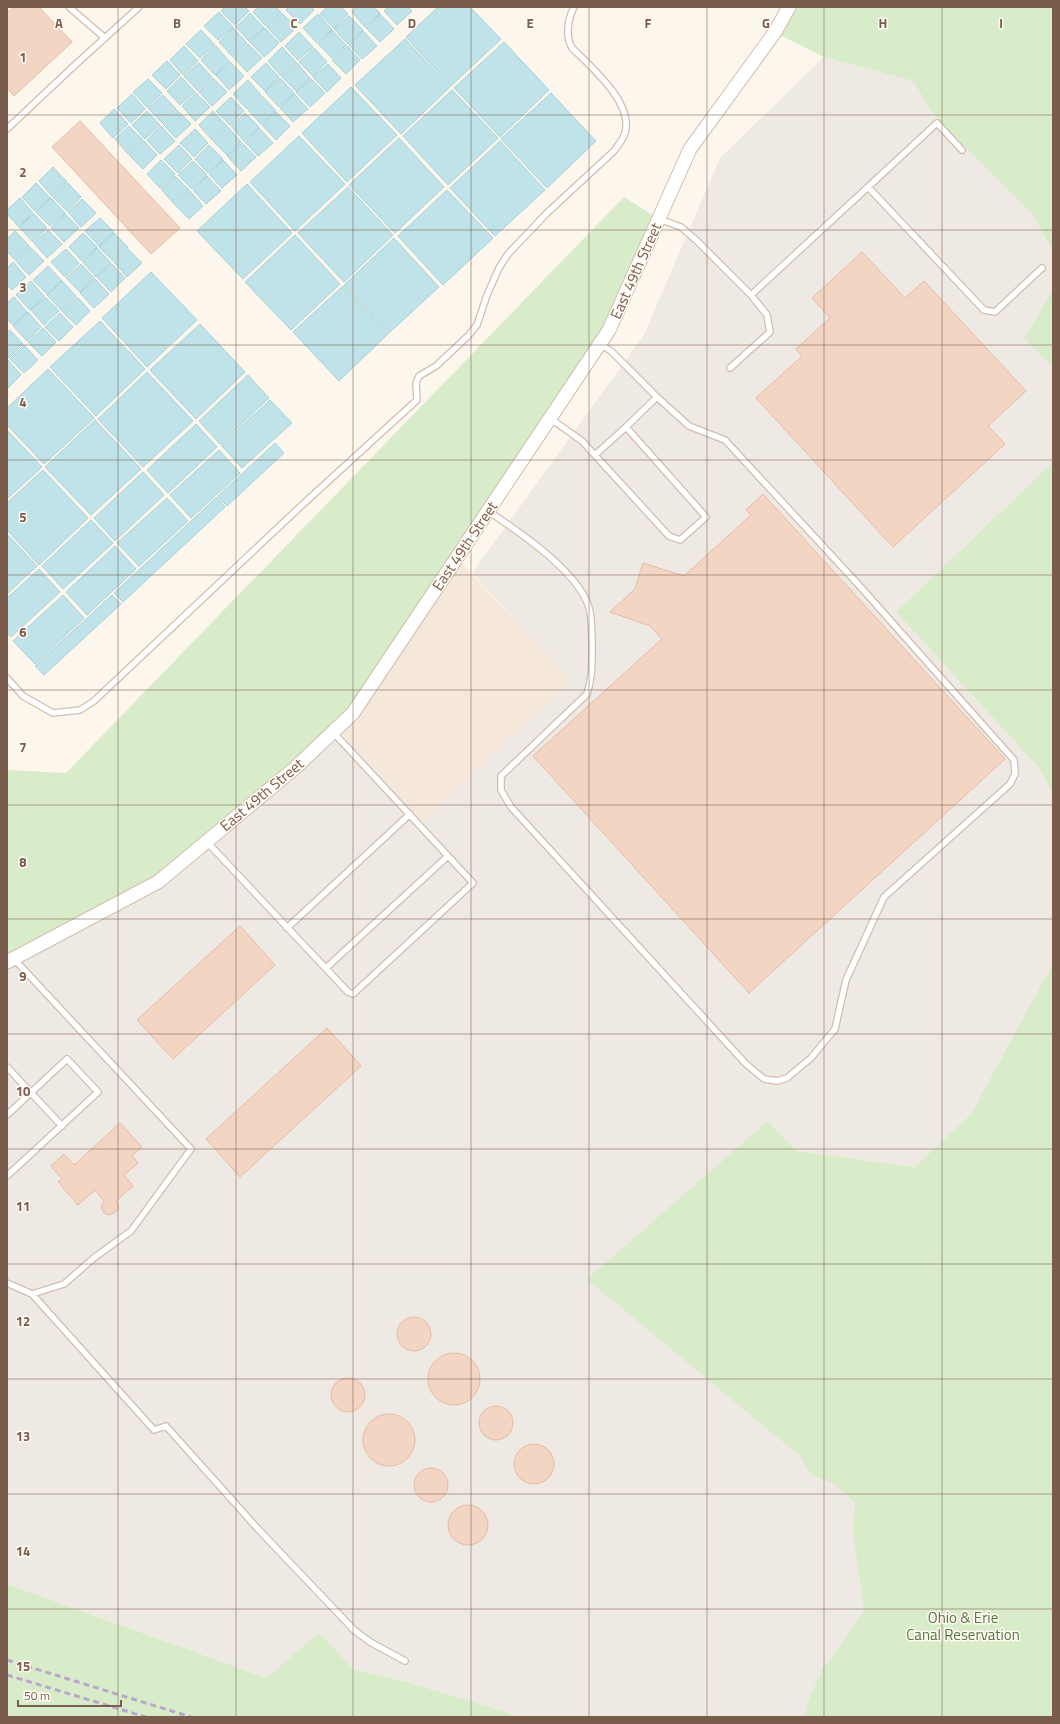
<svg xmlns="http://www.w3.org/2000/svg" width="1060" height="1724" font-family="'Titillium Web',sans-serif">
	<rect width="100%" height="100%" fill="#fdf6ec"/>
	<path fill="#f5e8da" d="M457,558L570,680L423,822L337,728Z"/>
	<path fill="#efe9e4" d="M824,57L913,81L1033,215L1053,251V289L1024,338L1053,368V462L896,612L1039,768L1053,794V963L971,1114L915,1167L796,1151L836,1484L855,1502L853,1533L864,1610L811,1707L801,1717H522L407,1682L354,1670L319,1632L268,1678L7,1584V962L333,732L352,742L423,822L570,680L472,573L644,335L720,158Z"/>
	<path fill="#d8ecc9" d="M788,7H1053V251L1033,215L934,115L913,81L824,57L776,33Z
		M624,197L659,219L609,330L353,713L158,882L7,962V770L66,773Z
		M1053,289V368L1024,338Z
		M1053,462V794L1039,768L896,612Z
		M1053,963V1717H801L808,1710L806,1706L822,1670L841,1645L864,1610L853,1533L855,1502L831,1482L812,1476L801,1457L587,1279L768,1121L796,1151L915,1167L971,1114Z
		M7,1584L267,1678L319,1632L354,1670L407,1682L522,1717H7Z"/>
	<path fill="#bfe3e8" stroke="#a5d3da" d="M225,7H245L249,11L235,25L221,11Z
		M258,7H276L281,12L266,26L253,12Z
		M289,7H311L314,10L300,24L286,10Z
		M327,7H341L348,14L334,28L320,14Z
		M357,7H374L380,13L365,27L352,12Z
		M388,7H408L412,11L397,25L384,11Z
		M438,7H470L501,39L451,86L406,37Z
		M219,12L233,27L218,40L204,26Z
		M250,13L264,28L249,41L236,27Z
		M282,13L296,28L281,42L267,27Z
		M318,14L332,29L317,43L303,28Z
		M380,14L394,29L380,42L366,28Z
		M349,16L363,30L348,44L334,29Z
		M233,28L247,43L233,57L219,42Z
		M265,28L279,43L264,57L250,42Z
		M201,30L215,45L200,58L186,44Z
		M332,30L346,45L332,58L318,44Z
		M363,31L377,46L362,59L349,45Z
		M299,32L313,47L298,60L285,46Z
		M405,39L450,87L401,134L355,85Z
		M504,42L549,90L500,137L454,88Z
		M248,44L262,58L247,72L234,58Z
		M184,46L198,61L183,75L170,60Z
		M216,46L229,61L215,75L201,60Z
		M347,46L360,60L346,74L332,60Z
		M282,47L296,62L281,76L268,61Z
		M314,48L327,62L313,76L299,62Z
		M167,61L180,75L166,89L152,75Z
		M230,62L244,76L229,90L216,75Z
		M199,63L212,77L198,91L184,76Z
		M266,63L279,77L265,91L251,77Z
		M297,63L310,78L296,91L282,77Z
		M328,64L341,78L327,92L313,77Z
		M181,77L195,92L180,105L167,91Z
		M213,78L227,92L212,106L199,92Z
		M280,78L294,93L279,107L265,92Z
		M148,79L162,93L147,107L133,92Z
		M311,79L325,93L310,107L296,92Z
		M248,80L261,95L247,109L233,94Z
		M351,87L397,135L347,182L302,133Z
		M452,90L498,138L448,185L403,136Z
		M196,93L210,107L195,121L182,106Z
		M551,93L596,141L547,188L501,139Z
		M132,94L145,109L131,123L117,108Z
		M294,94L308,109L293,122L280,108Z
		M163,95L176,109L162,123L148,108Z
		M262,96L276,111L261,124L248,110Z
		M231,97L244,111L230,125L216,111Z
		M114,109L128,124L113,138L100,123Z
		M177,110L191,124L176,138L163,124Z
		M147,111L160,125L145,139L132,125Z
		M213,111L227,126L212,140L199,125Z
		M276,112L290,126L276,140L262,125Z
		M245,113L259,127L244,141L231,126Z
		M129,126L143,140L128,154L115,139Z
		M161,126L175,141L160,154L147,140Z
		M228,127L241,142L227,155L213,141Z
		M259,128L273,143L258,156L245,142Z
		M195,129L208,143L194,157L180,143Z
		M299,136L345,184L295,231L250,182Z
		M399,138L444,187L395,233L349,185Z
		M144,141L157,155L143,169L129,155Z
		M500,141L545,190L495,236L450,188Z
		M242,143L256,157L241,171L227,156Z
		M179,145L192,159L178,173L164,159Z
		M209,145L223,159L208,173L195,159Z
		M161,160L175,174L160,188L147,174Z
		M223,160L237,175L222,188L209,174Z
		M193,161L207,175L192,189L178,175Z
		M53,167L67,182L52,196L39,181Z
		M175,176L189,190L174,204L161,189Z
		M207,176L221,191L206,204L193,190Z
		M36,183L50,198L35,211L22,197Z
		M68,183L81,197L67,211L53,197Z
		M247,184L292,233L243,279L197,231Z
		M348,187L393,235L344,282L298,233Z
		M447,190L493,238L443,285L398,236Z
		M190,191L203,206L189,219L175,205Z
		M20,198L33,213L19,227L7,214V210Z
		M51,198L65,213L50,226L36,212Z
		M82,199L96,213L81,227L68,212Z
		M34,214L47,228L33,242L19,227Z
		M65,214L79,228L64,242L51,228Z
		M100,218L114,232L99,246L85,231Z
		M48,230L62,244L47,258L34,243Z
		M15,231L29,246L14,259L7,251V239Z
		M83,233L97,247L82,261L69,247Z
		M114,233L128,247L113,261L99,247Z
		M295,235L340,284L291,330L245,282Z
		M394,238L439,287L389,333L344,285Z
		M30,247L44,261L29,275L15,260Z
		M97,248L111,263L96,277L83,262Z
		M66,249L79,263L65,277L51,262Z
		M128,249L142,263L127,277L114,262Z
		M13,262L26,277L12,290L7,285V268Z
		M81,264L94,278L80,292L66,278Z
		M112,264L125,278L111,292L97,277Z
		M48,266L62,281L47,294L33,280Z
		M151,272L197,320L147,367L102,318Z
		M95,279L109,294L94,308L80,293Z
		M31,281L44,296L30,310L16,295Z
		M62,281L76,296L61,310L47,295Z
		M343,286L388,334L339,381L293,332Z
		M14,297L27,312L13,325L7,319V303Z
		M45,297L59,311L44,325L31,310Z
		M77,297L90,311L76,325L62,311Z
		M28,312L41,327L27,341L13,326Z
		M60,313L73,327L59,341L45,327Z
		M100,321L145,369L96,416L50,367Z
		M200,324L245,372L196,419L150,370Z
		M43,328L56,342L42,356L28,342Z
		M10,330L23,344L9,358L7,356V332Z
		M24,345L38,360L24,373L10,359Z
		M8,360L21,375L7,389V361Z
		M48,369L94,418L44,464L7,425V408Z
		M147,372L193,421L143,467L98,419Z
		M248,375L269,398L220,444L199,421Z
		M270,400L292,423L242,468L221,445Z
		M95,420L141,469L91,515L45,467Z
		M196,424L217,447L168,493L147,470Z
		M7,430L42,467L7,499Z
		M275,443L284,453L227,506L218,496Z
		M219,450L240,473L191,518L170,495Z
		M43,470L88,518L39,565L7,530V503Z
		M143,472L164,495L115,541L94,518Z
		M217,497L225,507L123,602L114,593Z
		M167,498L188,521L139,566L117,543Z
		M91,520L113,543L63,589L42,566Z
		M7,534L37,566L7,594Z
		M115,546L136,569L87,615L66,592Z
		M39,569L60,592L11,637L7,633V598Z
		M63,595L84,618L35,664L13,641Z
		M112,595L121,604L44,675L35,666Z"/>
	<path fill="#f3d5c3" stroke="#e6bba3" d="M14,7H39L72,42L14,96L7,88V13Z
		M80,121L180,228L151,254L52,147Z
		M862,252L905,298L924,281L1026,391L988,426L1005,444L893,547L756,398L802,356L796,349L830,318L812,298Z
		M763,494L1005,759L749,993L533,756L662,639L650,626L610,612L635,589L643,563L684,576L751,515L746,510Z
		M240,926L275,965L173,1059L137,1020Z
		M327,1028L361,1066L240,1177L206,1139Z
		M120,1123L142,1147L132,1156L138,1163L124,1175L133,1186L116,1201L119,1207L116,1212L109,1215L104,1213L101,1207L104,1201L95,1190L78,1205L58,1182L62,1179L51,1166L64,1154L74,1165Z
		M397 1334a17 17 0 1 1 34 0a17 17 0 1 1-34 0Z
		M428 1379a26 26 0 1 1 52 0a26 26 0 1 1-52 0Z
		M331 1395a17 17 0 1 1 34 0a17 17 0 1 1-34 0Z
		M479 1423a17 17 0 1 1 34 0a17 17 0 1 1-34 0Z
		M363 1440a26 26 0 1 1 52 0a26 26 0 1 1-52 0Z
		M514 1464a20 20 0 1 1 40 0a20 20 0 1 1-40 0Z
		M414 1485a17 17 0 1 1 34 0a17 17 0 1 1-34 0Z
		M448 1525a20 20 0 1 1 40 0a20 20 0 1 1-40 0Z"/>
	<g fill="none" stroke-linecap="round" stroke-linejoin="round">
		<defs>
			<path id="service" d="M69,7L105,38
				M7,129L75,65L139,7
				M868,187L937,123L962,150
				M659,219L681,227L697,241L751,295L868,187L984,310L995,312L1042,268
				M600,344L611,351L657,397L626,427
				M730,368L770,332L767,315L751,295
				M551,419L582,441L669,536L680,540L706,517L626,427L595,455
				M488,511C519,532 583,574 590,612C592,624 592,637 592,649C592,665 592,679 587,694L501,776V790L511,807L746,1064L764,1079L777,1081L787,1078L811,1058L835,1029L846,980L884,897L1010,784L1015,774L1014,760L857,583L725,440L689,426L657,397
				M7,678L23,696L53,713L80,710L94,701L301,506L417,400L416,383L419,376L436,366L468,336L477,325L487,295L499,268L508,254L547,213L614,151C618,145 623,140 625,133C634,103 591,67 572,48C565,36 568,19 574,7
				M207,842L348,992L353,994L473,883L333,732
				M287,928L410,814
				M326,968L448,856
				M7,1067L62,1126
				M7,1115L67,1059L98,1092L7,1176
				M7,1283L32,1294L64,1284L95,1257L131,1231L191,1149L14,959
				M32,1294L154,1430L166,1426L258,1529L354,1630L370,1642L405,1661"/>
			<path id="tertiary" d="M7,962L158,882L295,768L353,713L609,330L690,149L775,32L789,7"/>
		</defs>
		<use href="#service" stroke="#d1beb0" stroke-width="8"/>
		<use href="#tertiary" stroke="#d1beb0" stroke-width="15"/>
		<use href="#service" stroke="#fff" stroke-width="5.5"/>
		<use href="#tertiary" stroke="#fff" stroke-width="13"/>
		<path stroke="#b9a8c9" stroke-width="3" stroke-dasharray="6 4" stroke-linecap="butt" d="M7,1660L191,1717
			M7,1675L146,1717"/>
	</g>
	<path fill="none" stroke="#7a5c4d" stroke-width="1" stroke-opacity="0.55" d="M118,7V1717M236,7V1717M353,7V1717M471,7V1717M589,7V1717M707,7V1717M824,7V1717M942,7V1717M7,115H1053M7,230H1053M7,345H1053M7,460H1053M7,575H1053M7,690H1053M7,805H1053M7,919H1053M7,1034H1053M7,1149H1053M7,1264H1053M7,1379H1053M7,1494H1053M7,1609H1053"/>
	<g text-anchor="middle" stroke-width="3" stroke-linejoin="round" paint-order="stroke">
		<g font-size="15" fill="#7a5c4d" stroke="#fffaf3">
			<text transform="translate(636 271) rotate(-66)" y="5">East 49th Street</text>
			<text transform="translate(465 546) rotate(-56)" y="5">East 49th Street</text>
			<text transform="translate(262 795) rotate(-40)" y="5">East 49th Street</text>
		</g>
		<g font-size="15" fill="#537a41" stroke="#fffaf3">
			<text x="963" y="1623">Ohio &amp; Erie<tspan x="963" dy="17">Canal Reservation</tspan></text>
		</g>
	</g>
	<g font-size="13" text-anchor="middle" font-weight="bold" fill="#7a5c4d" stroke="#fffaf3" stroke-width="3" stroke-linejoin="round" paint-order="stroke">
		<text x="59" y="28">A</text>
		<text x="177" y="28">B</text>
		<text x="294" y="28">C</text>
		<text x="412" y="28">D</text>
		<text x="530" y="28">E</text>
		<text x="648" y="28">F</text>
		<text x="766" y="28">G</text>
		<text x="883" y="28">H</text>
		<text x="1001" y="28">I</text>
		<text x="23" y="62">1</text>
		<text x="23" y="177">2</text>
		<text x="23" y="292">3</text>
		<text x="23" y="407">4</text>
		<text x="23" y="522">5</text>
		<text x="23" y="637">6</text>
		<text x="23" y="752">7</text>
		<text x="23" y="867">8</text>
		<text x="23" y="981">9</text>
		<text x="23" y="1096">10</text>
		<text x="23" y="1211">11</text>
		<text x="23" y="1326">12</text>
		<text x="23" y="1441">13</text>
		<text x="23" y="1556">14</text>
		<text x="23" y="1671">15</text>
	</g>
	<rect width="1060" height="1724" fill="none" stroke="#7a5c4d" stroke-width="16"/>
	<path d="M18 1700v6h103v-6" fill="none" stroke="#7a5c4d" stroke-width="2"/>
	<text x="24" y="1700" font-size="12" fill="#7a5c4d" stroke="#fffaf3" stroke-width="3" paint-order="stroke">50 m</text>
</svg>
